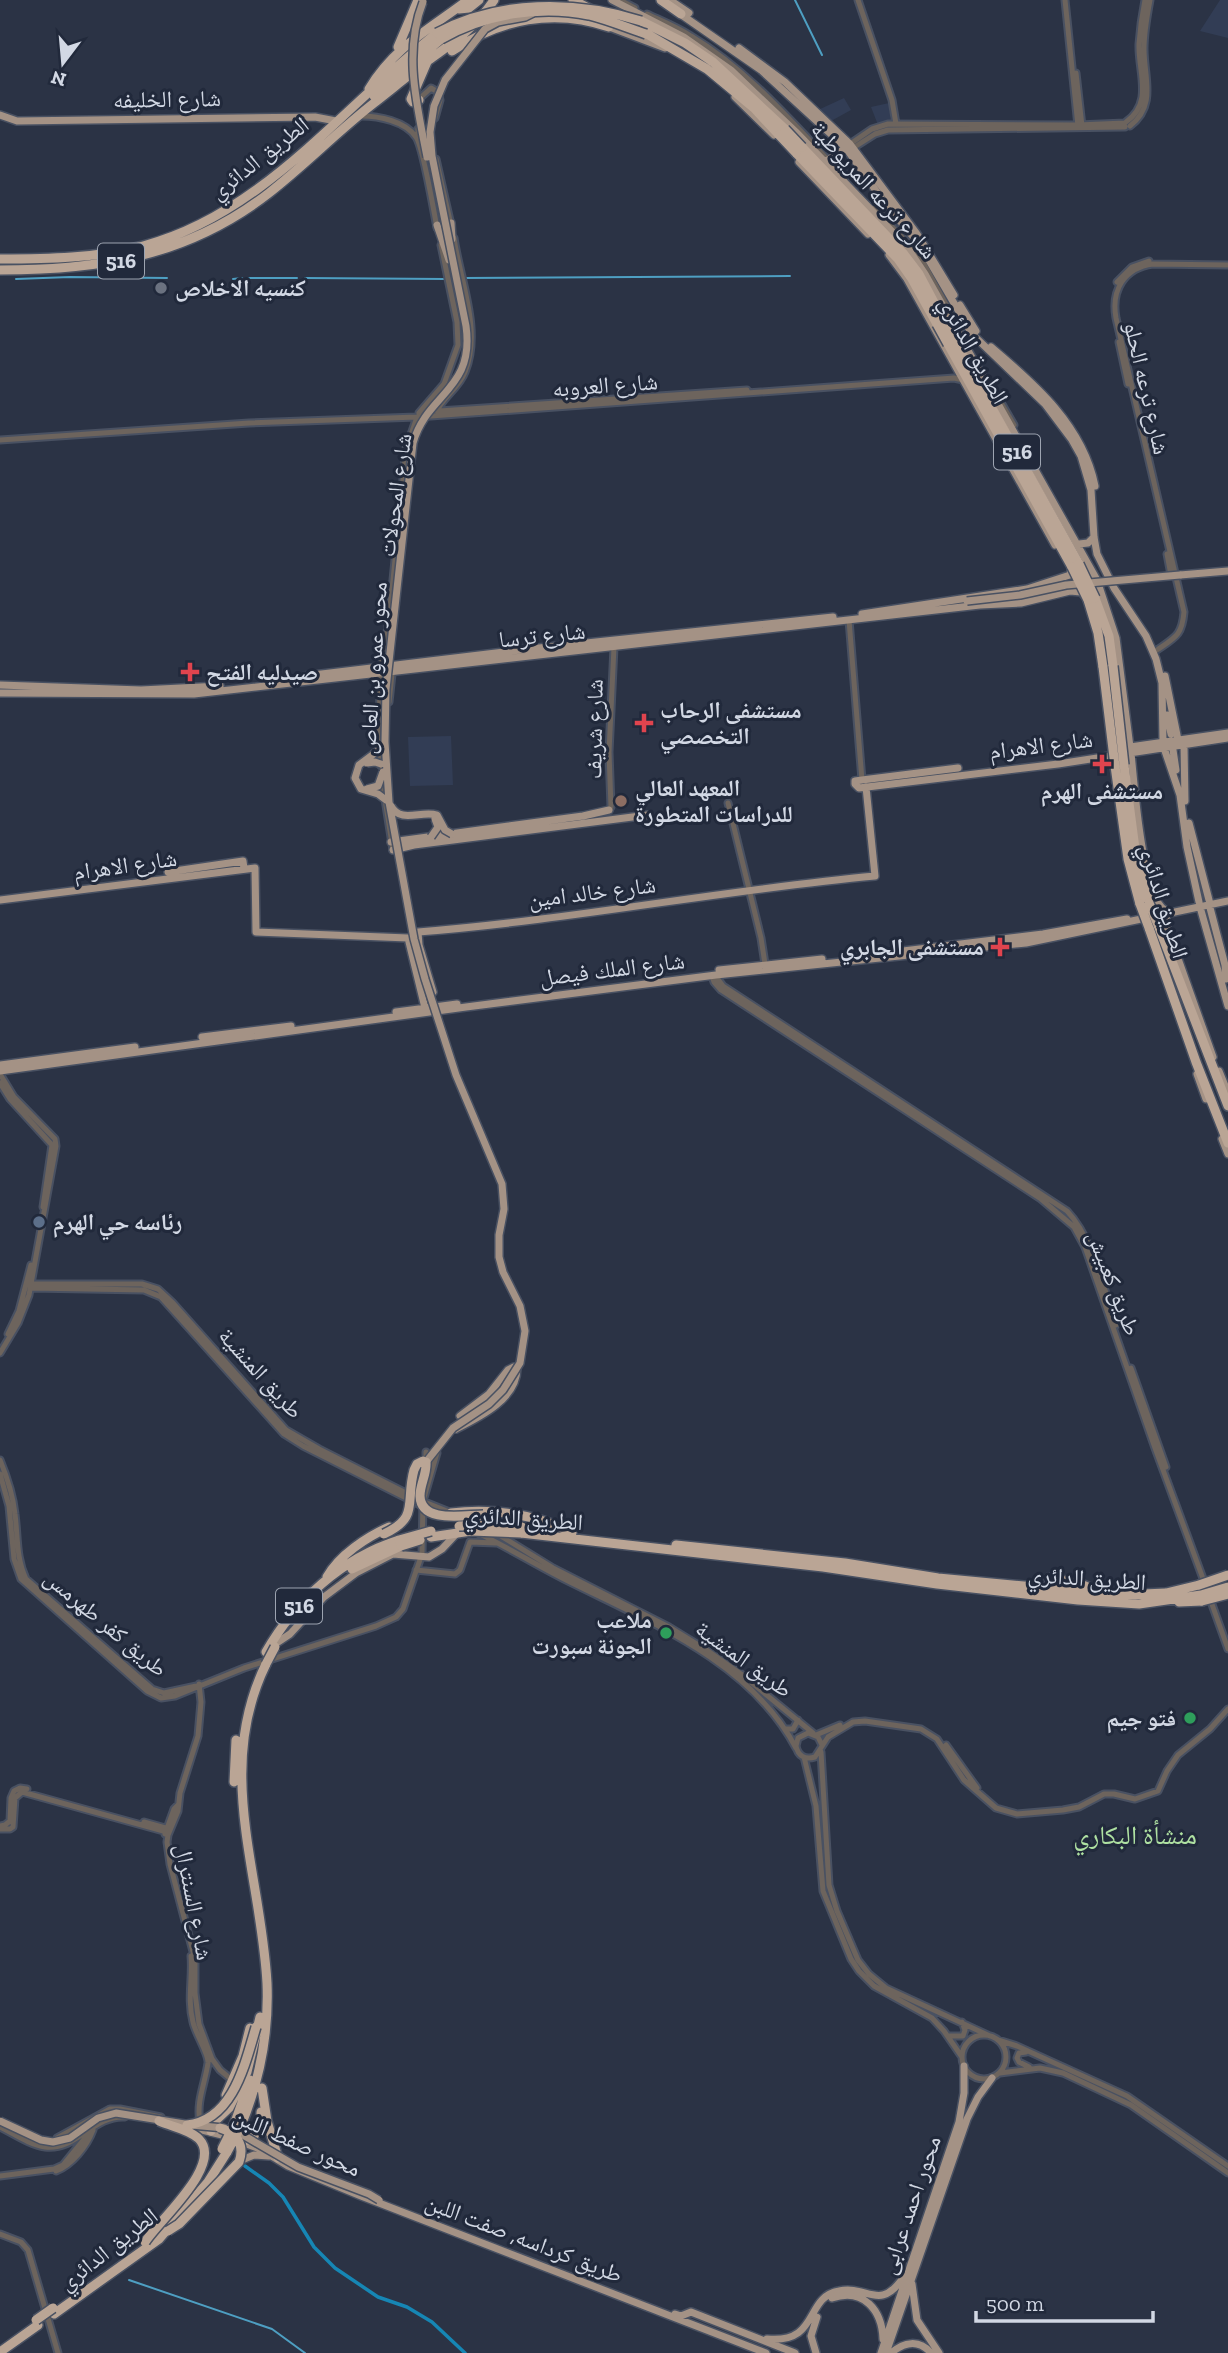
<svg xmlns="http://www.w3.org/2000/svg" width="1228" height="2353" font-family="'Zilla Slab','Noto Naskh Arabic',serif">
	<rect width="100%" height="100%" fill="#2b3345"/>
	<path fill="#323d55" d="M1220,0H1228V38L1200,31Z
		M844,98L851,110L831,121L818,110Z
		M889,103L891,123L878,125L871,107Z
		M451,736L453,785L410,786L408,737Z"/>
	<g fill="none" stroke-linecap="round" stroke-linejoin="round">
		<path stroke="#4e9fc2" stroke-width="2" d="M795,0L822,55
			M248,278H297
			M305,278L445,279
			M463,278L790,276
			M16,279L70,277L167,278
			M233,279L242,278
			M129,2280L272,2329L305,2353"/>
		<path stroke="#1686b4" stroke-width="3.5" d="M245,2166L269,2183L283,2197L314,2247L335,2268L378,2297L407,2307L432,2322L465,2353"/>
		<path stroke="#444c5d" stroke-width="7" stroke-dasharray="7 3.5" stroke-linecap="butt" d="M1203,892L1207,910"/>
		<defs>
			<path id="minor" d="M620,0L635,8
				M858,0L892,100L896,124
				M1065,0L1078,126
				M647,14C662,21 677,27 691,36C751,72 797,128 845,178
				M1076,73L1082,126
				M419,99L431,88L438,92L440,100L435,118
				M361,116C379,116 405,121 416,137C423,147 434,212 437,228
				M1126,122C1154,102 1138,73 1139,44C1140,30 1142,15 1145,0
				M1130,126C1157,105 1144,78 1144,49C1144,33 1147,16 1150,0
				M418,140V129
				M850,144L872,129L888,124L1078,125L1125,123
				M853,148L875,134L888,130L1125,127
				M436,159L451,225
				M874,208L919,255L960,330
				M1117,282L1132,267L1149,261
				M1119,342L1128,384
				M996,394L1014,425
				M437,411C443,397 459,388 465,372C482,330 460,280 454,238
				M439,411L747,390
				M419,413L444,384L458,345L457,322L441,245
				M0,440L249,423L417,417L954,378L963,380
				M1167,554L1171,575
				M849,620L862,780
				M1157,650C1176,637 1182,635 1184,612L1116,318C1111,290 1124,268 1153,264L1228,265
				M380,667L385,651L393,580L406,449L417,417
				M379,673L381,677L378,735L381,766
				M389,702L392,674
				M382,780L393,850
				M728,803L761,938L765,964
				M609,810L611,807L609,752L614,647
				M712,976L714,982L721,990L1041,1199L1074,1227L1085,1247L1155,1448L1205,1584
				M717,978L723,986L1067,1211C1093,1238 1104,1290 1116,1325
				M0,1074L14,1097L55,1139L56,1146L29,1295L18,1323L0,1353
				M0,1083L10,1099L52,1145L43,1207
				M31,1284H142L158,1289L172,1302L286,1430L319,1449L410,1495
				M31,1288L144,1290L161,1297L284,1434L303,1446L422,1506
				M8,1334L19,1311L31,1265
				M1131,1368L1166,1467
				M426,1452V1458H431
				M0,1460C7,1477 13,1495 15,1514C18,1537 16,1558 26,1579L152,1689L164,1693L201,1685
				M0,1474L9,1506L14,1559L21,1579L147,1691L161,1698L175,1696L244,1668L376,1626L396,1617L403,1609L422,1554L423,1501L437,1453
				M422,1501L452,1513
				M478,1533C509,1548 538,1566 568,1581C650,1622 751,1662 796,1748
				M496,1533L553,1568L669,1627L708,1651L741,1674L813,1733
				M416,1570L455,1574L460,1570L470,1542L496,1543
				M1209,1596L1228,1649
				M199,1684L201,1702L198,1736L180,1793L178,1811L168,1835L167,1842L170,1864L195,1959V1993L199,2024L212,2059L220,2070L232,2080
				M785,1729H793L798,1720
				M816,1735L840,1725
				M822,1745L818,1737L808,1733L798,1738L796,1746C798,1756 805,1760 815,1757L828,1737L853,1722L865,1721L921,1729L937,1739L964,1780L996,1808L1017,1814L1063,1810L1079,1807L1104,1794H1114L1135,1799L1158,1791L1167,1771L1178,1755L1210,1729L1228,1709
				M946,1745L977,1788
				M821,1752L829,1885L837,1911L858,1960L869,1974L886,1988L990,2036
				M804,1757L816,1806L823,1891L851,1959L859,1971L874,1986L932,2018L944,2031L962,2057
				M144,1822L169,1829
				M0,1826L5,1825L10,1821L11,1798L14,1791L20,1788L27,1789
				M0,1829H10L13,1827L15,1798L22,1792L167,1832
				M165,1834L174,1809L178,1805
				M191,1956C193,1978 187,1999 193,2022C195,2033 209,2054 208,2063C205,2084 196,2101 200,2123
				M962 2057a22 22 0 1 1 44 0a22 22 0 1 1-44 0Z
				M948,2036H963L965,2030L962,2022
				M998,2040L1017,2046L1127,2096L1228,2166
				M1026,2052L1019,2053L1017,2058L1019,2062L1029,2067
				M1000,2073L1040,2068L1063,2073L1131,2105L1228,2173
				M0,2127C14,2134 30,2145 45,2147C77,2151 93,2115 125,2117
				M57,2138L110,2109H120L161,2117
				M56,2171C72,2165 87,2146 93,2130
				M0,2176L54,2169L63,2165L89,2133
				M0,2234L21,2242L28,2250L58,2353"/>
			<path id="major" d="M612,0L684,37L731,70L796,132L907,247L925,274L1097,580L1116,638L1130,747L1228,733
				M670,0L689,13
				M676,11L761,70L846,148L881,198L920,245L972,334L1045,404L1072,440L1081,456L1091,490L1094,537L1097,554L1114,588L1146,636L1156,659L1162,683L1163,742
				M604,25L665,48
				M739,48L785,82L850,144L917,234L954,295
				M735,97L774,135
				M0,115L17,121L315,117L336,121
				M799,162L868,234
				M825,162L846,148
				M451,223L452,239
				M437,225L449,260
				M889,255L907,279L1055,545
				M960,305L976,331
				M991,347C1036,385 1083,426 1095,486
				M1079,544L1088,543L1094,537
				M1180,575L1228,571
				M862,614L1027,589L1070,575L1071,571
				M305,676L520,650L833,617
				M1165,676L1178,740
				M0,685L141,690L220,686
				M0,693L194,694L980,605L1021,603L1070,591L1081,592L1085,596
				M1167,715L1171,734
				M1184,745L1185,801
				M1164,748L1180,795L1187,847L1199,902
				M1173,750L1176,770
				M1131,753C1134,782 1142,897 1165,910
				M958,768L862,780L855,781V784L859,788L1058,764L1228,738
				M1189,823L1209,900
				M391,842L583,816L609,810
				M393,850L414,845L648,815
				M168,872L243,861L244,869
				M0,900L255,868L256,932L408,938L425,1008
				M1209,904L1225,965L1226,979
				M1200,907L1228,1006
				M1167,914L1165,922L1213,1057
				M903,951L1043,934L1127,919
				M719,970L822,959
				M433,992L419,945L418,932C571,920 722,890 875,876L866,787
				M396,1012L457,1004
				M202,1037L291,1026
				M0,1065L135,1047
				M0,1071L466,1007L716,975L1026,943L1228,901
				M1219,1071L1228,1093
				M1197,1074L1206,1099
				M1222,1139L1228,1154
				M460,1416L489,1394L508,1370L514,1367
				M456,1429C480,1417 517,1399 517,1368
				M278,1642L290,1634L324,1597L356,1573L393,1554L429,1557L442,1549L457,1533
				M194,2128L230,2137
				M241,2142L260,2149L288,2166L361,2196L766,2353
				M237,2162L254,2155L269,2156
				M912,2284L917,2320L939,2353
				M832,2298C864,2287 882,2311 883,2339
				M675,2314L681,2316L691,2312L795,2353
				M767,2339C820,2344 804,2297 839,2291C868,2285 879,2312 903,2278
				M816,2353L811,2336L817,2317
				M881,2353L959,2122L964,2093V2066
				M886,2353L967,2119L978,2097L992,2078
				M891,2353C904,2342 919,2339 931,2353"/>
			<path id="highway" d="M573,0L590,9
				M661,0L681,14
				M459,9L469,8L479,0
				M641,21L685,43L713,62L785,129
				M642,31L707,69L754,108L779,135
				M398,47L418,0
				M452,51C500,19 554,8 609,27
				M369,89C395,46 430,29 468,0
				M374,96L441,39
				M419,100L413,102L411,99L427,62
				M802,147L903,253L919,274L944,321
				M796,153L898,259L912,279L937,324
				M0,259C48,259 96,258 143,246C264,214 342,107 437,33
				M0,270C101,270 188,256 269,193C306,164 338,131 374,103C392,89 410,74 429,60C454,42 477,26 494,0
				M954,340L1079,564
				M948,344L1072,567
				M1095,598L1109,636L1113,666
				M1088,600L1098,633L1103,667
				M1124,765L1136,856L1149,903
				M1115,766L1128,859L1140,904
				M1158,925L1228,1106
				M1149,928L1196,1062L1228,1143
				M451,1513C492,1508 536,1514 572,1533
				M521,1533L823,1567L937,1584L1078,1600L1139,1604L1201,1595
				M431,1537L471,1531
				M676,1545L845,1563L938,1578L1121,1595L1166,1593L1199,1585
				M352,1569L401,1546
				M327,1577C339,1555 367,1537 389,1527
				M1049,1578L1081,1584L1092,1589
				M1179,1602L1202,1601
				M266,1652C295,1601 342,1558 399,1540
				M234,1782L236,1740
				M262,2088L267,2121L278,2158
				M226,2095L243,2056L250,2028
				M234,2125L250,2080
				M240,2128C259,2083 269,2032 267,1983C261,1873 214,1770 266,1664
				M211,2131L212,2124L229,2108L247,2072L260,2017
				M241,2142C258,2138 261,2127 261,2112
				M54,2314L159,2239L208,2182L227,2152
				M0,2352L38,2325"/>
		</defs>
		<use href="#minor" stroke="#495162" stroke-width="9"/>
		<use href="#major" stroke="#495162" stroke-width="10"/>
		<use href="#highway" stroke="#495162" stroke-width="12"/>
		<use href="#minor" stroke="#6d645d" stroke-width="5"/>
		<use href="#major" stroke="#a49285" stroke-width="7"/>
		<use href="#highway" stroke="#baa595" stroke-width="9"/>
		<defs>
			<path id="major-bridge" d="M423,2C403,53 417,105 427,157
				M967,601L1020,595L1066,585L1180,575
				M379,750L359,765L355,778L361,789L378,794L386,800
				M367,763L375,762L381,764
				M367,789L378,786L383,772
				M391,806C401,824 421,810 437,815L445,830L452,834
				M431,837L438,827L435,819
				M426,1462L453,1428L489,1404L503,1390L520,1363L525,1331L520,1306L503,1272L499,1257V1235L504,1209L502,1184L456,1075L425,979L414,939L389,802L385,742L386,689L413,443C427,393 475,390 466,326L432,156L430,132L434,106L445,80L485,29L498,22L525,17L533,13
				M0,2121L41,2140L53,2142L70,2138L98,2118L116,2113L191,2125L224,2128
				M236,2131L298,2167L369,2194L379,2200"/>
			<path id="highway-bridge" d="M437,33C499,0 575,0 641,21
				M441,39C484,14 540,5 589,15C609,20 628,28 646,34
				M785,129L802,147
				M779,135L796,153
				M944,321L954,340
				M937,324L948,344
				M1079,564L1095,598
				M1072,567L1088,600
				M1113,666L1124,765
				M1103,667L1115,766
				M1149,903L1158,925
				M1140,904L1149,928
				M426,1462C427,1474 420,1484 420,1496C421,1524 464,1515 483,1515
				M459,1526L495,1525L522,1527
				M471,1531L521,1533
				M384,1534C420,1517 405,1503 414,1470L417,1464L423,1461
				M399,1540L431,1531
				M401,1546L420,1540
				M1199,1585L1228,1575
				M1201,1595L1228,1587
				M1202,1601L1228,1594
				M266,1664L275,1647
				M187,2125C233,2120 245,2064 256,2027
				M222,2149L234,2125
				M227,2152L240,2128
				M168,2231L179,2224L239,2162C245,2145 237,2133 220,2128
				M145,2242C158,2221 224,2165 199,2139C189,2129 172,2127 159,2121
				M36,2320L53,2308"/>
		</defs>
		<use href="#major-bridge" stroke="#495162" stroke-width="10" stroke-linecap="butt"/>
		<use href="#highway-bridge" stroke="#495162" stroke-width="12" stroke-linecap="butt"/>
		<use href="#major-bridge" stroke="#a49285" stroke-width="7"/>
		<use href="#highway-bridge" stroke="#baa595" stroke-width="9"/>
	</g>
	<circle fill="#6b7280" stroke="#21293b" stroke-width="2.5" cx="161" cy="288" r="7"/>
	<g fill="#e0444e" stroke="#21293b" stroke-width="2.5">
		<path d="M186.5 661.5h7v7h7v7h-7v7h-7v-7h-7v-7h7z"/>
		<path d="M640.5 712.5h7v7h7v7h-7v7h-7v-7h-7v-7h7z"/>
		<path d="M1098.5 753.5h7v7h7v7h-7v7h-7v-7h-7v-7h7z"/>
		<path d="M996.5 936.5h7v7h7v7h-7v7h-7v-7h-7v-7h7z"/>
	</g>
	<circle fill="#8d6e63" stroke="#21293b" stroke-width="2.5" cx="621" cy="801" r="7"/>
	<circle fill="#5c6f8a" stroke="#21293b" stroke-width="2.5" cx="39" cy="1222" r="7"/>
	<g fill="#2e9e5b" stroke="#21293b" stroke-width="2.5">
		<circle cx="666" cy="1633" r="7"/>
		<circle cx="1190" cy="1718" r="7"/>
	</g>
	<g text-anchor="middle" stroke-width="6" stroke-linejoin="round" paint-order="stroke">
		<g fill="#21293b" stroke="#9da4b1" stroke-width="2">
			<rect x="98" y="243.5" width="46" height="35" rx="5"/>
			<rect x="994" y="434.5" width="46" height="35" rx="5"/>
			<rect x="276" y="1588.5" width="46" height="35" rx="5"/>
		</g>
		<g font-size="21" font-weight="bold" fill="#d2d8e4">
			<text x="121" y="268">516</text>
			<text x="1017" y="459">516</text>
			<text x="299" y="1613">516</text>
		</g>
		<g font-size="23" fill="#d2d8e4" stroke="#21293b">
			<text transform="translate(167 99) rotate(-1)" y="8">شارع الخليفه</text>
			<text transform="translate(259 158) rotate(-38)" y="8">الطريق الدائري</text>
			<text transform="translate(874 190) rotate(48)" y="8">شارع ترعه المريوطية</text>
			<text transform="translate(974 350) rotate(61)" y="8">الطريق الدائري</text>
			<text transform="translate(605 385) rotate(-4)" y="8">شارع العروبه</text>
			<text transform="translate(1147 388) rotate(77)" y="8">شارع ترعه الحلو</text>
			<text transform="translate(395 495) rotate(-82)" y="8">شارع المحولات</text>
			<text transform="translate(542 635) rotate(-6)" y="8">شارع ترسا</text>
			<text transform="translate(373 668) rotate(-86)" y="8">محور عمرو بن العاص</text>
			<text transform="translate(594 729) rotate(-89)" y="8">شارع شريف</text>
			<text transform="translate(1041 745) rotate(-7)" y="8">شارع الاهرام</text>
			<text transform="translate(125 865) rotate(-8)" y="8">شارع الاهرام</text>
			<text transform="translate(592 892) rotate(-7)" y="8">شارع خالد امين</text>
			<text transform="translate(1164 901) rotate(73)" y="8">الطريق الدائري</text>
			<text transform="translate(612 969) rotate(-7)" y="8">شارع الملك فيصل</text>
			<text transform="translate(1114 1283) rotate(69)" y="8">طريق كعبيش</text>
			<text transform="translate(261 1373) rotate(48)" y="8">طريق المنشية</text>
			<text transform="translate(524 1518) rotate(4)" y="8">الطريق الدائري</text>
			<text transform="translate(1087 1578) rotate(4)" y="8">الطريق الدائري</text>
			<text transform="translate(106 1623) rotate(40)" y="8">طريق كفر طهرمس</text>
			<text transform="translate(744 1659) rotate(36)" y="8">طريق المنشية</text>
			<text transform="translate(194 1902) rotate(79)" y="8">شارع السنترال</text>
			<text transform="translate(297 2142) rotate(24)" y="8">محور صفط اللبن</text>
			<text transform="translate(910 2205) rotate(-71)" y="8">محور احمد عرابى</text>
			<text transform="translate(524 2238) rotate(21)" y="8">طريق كرداسه, صفت اللبن</text>
			<text transform="translate(108 2249) rotate(-38)" y="8">الطريق الدائري</text>
		</g>
		<g font-size="23" font-weight="bold" fill="#d2d8e4" stroke="#21293b" text-anchor="start">
			<text x="175" y="296">كنسيه الاخلاص</text>
			<text x="206" y="680">صيدليه الفتح</text>
			<text x="660" y="718">مستشفى الرحاب<tspan x="660" dy="26">التخصصي</tspan></text>
			<text x="635" y="796">المعهد العالي<tspan x="635" dy="26">للدراسات المتطورة</tspan></text>
			<text x="1102" y="799" text-anchor="middle">مستشفى الهرم</text>
			<text x="984" y="955" text-anchor="end">مستشفى الجابري</text>
			<text x="53" y="1230">رئاسه حي الهرم</text>
			<text x="652" y="1628" text-anchor="end">ملاعب<tspan x="652" dy="26">الجونة سبورت</tspan></text>
			<text x="1176" y="1726" text-anchor="end">فتو جيم</text>
		</g>
		<g font-size="26" fill="#afe1a2" stroke="#21293b">
			<text x="1135" y="1844">منشأة البكاري</text>
		</g>
	</g>
	<g transform="translate(63 63) rotate(196)" stroke="#21293b" stroke-width="5" paint-order="stroke">
	<path d="M0-5L12 26L0 18L-12 26Z" fill="#d2d8e4"/>
	<text y="-10" font-size="19" font-weight="bold" text-anchor="middle" fill="#d2d8e4">N</text>
	</g>
	<path d="M976 2311v10h177v-10" fill="none" stroke="#d2d8e4" stroke-width="3.5"/>
	<text x="986" y="2311" font-size="21" fill="#d2d8e4" stroke="#21293b" stroke-width="5" paint-order="stroke">500 m</text>
</svg>
